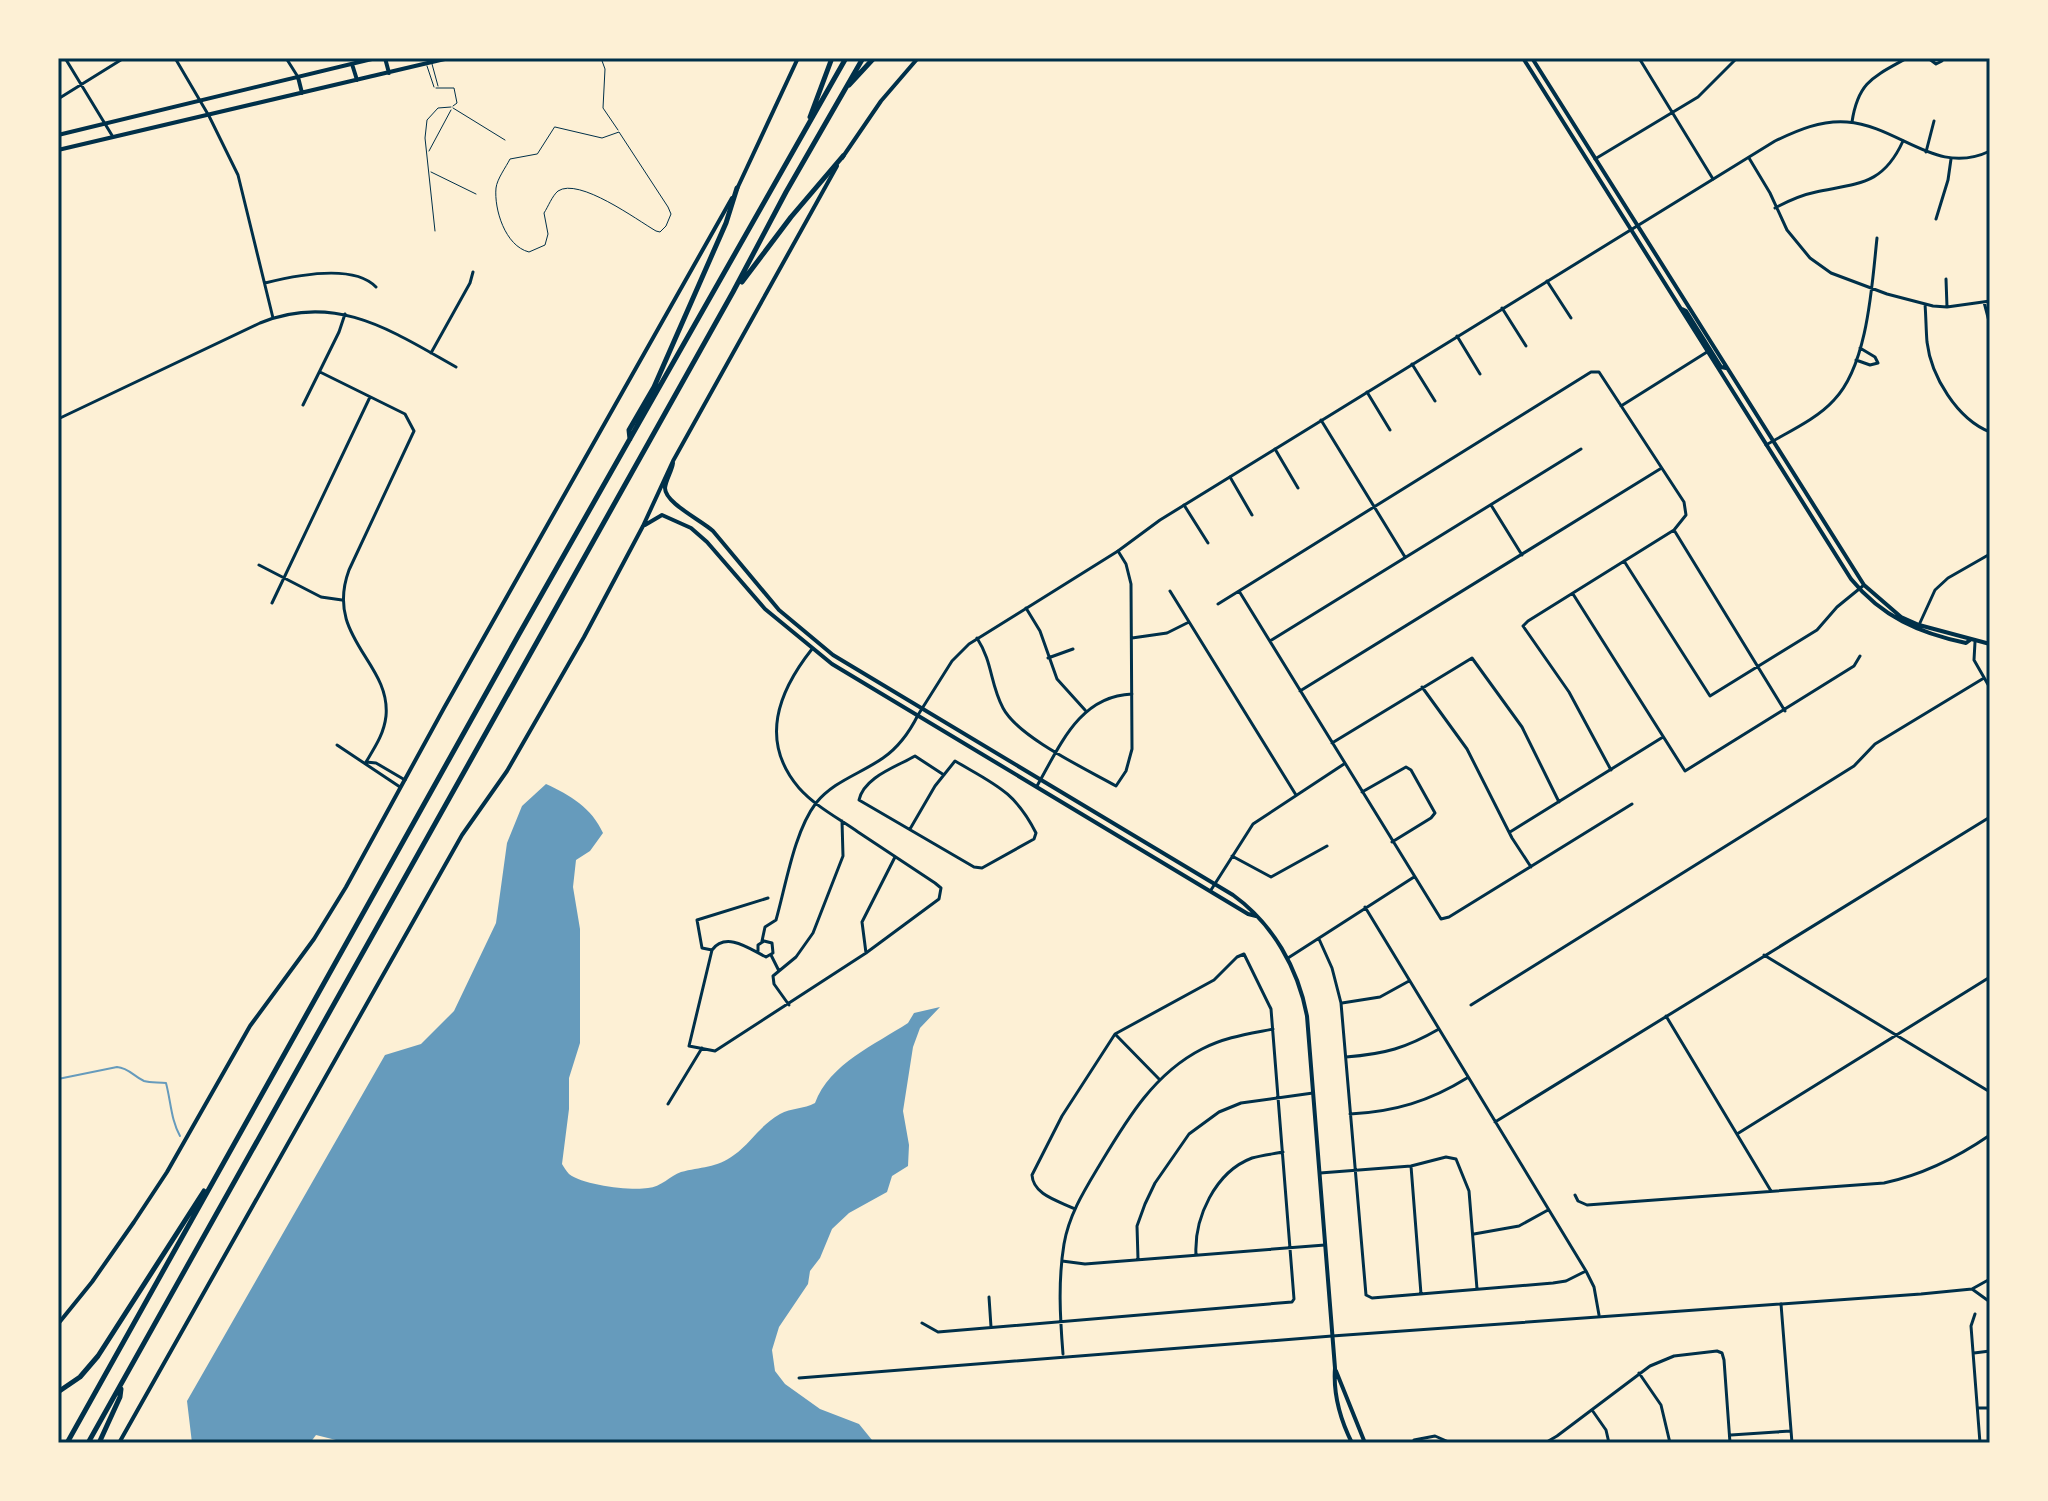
<svg xmlns="http://www.w3.org/2000/svg" width="2048" height="1501" font-family="'IBM Plex Sans',sans-serif">
  <style>
    .water { fill: #669bbc }
    .lines { fill: none; stroke-linecap: round; stroke-linejoin: round }
    .stream { stroke: #669bbc; stroke-width: 2 }
    .service { stroke: #003049; stroke-width: 1 }
    .minor { stroke: #003049; stroke-width: 3 }
    .tertiary { stroke: #003049; stroke-width: 3 }
    .secondary { stroke: #003049; stroke-width: 4 }
    .motorway { stroke: #003049; stroke-width: 5 }
    .neatline { fill: none; stroke: #003049; stroke-width: 3 }
  </style>
  <rect width="100%" height="100%" fill="#fdf0d5"/>
  <path class="water" d="M546,784C570,795 592,808 603,833L590,851L576,860L573,887L580,929V1043L569,1078V1109L562,1164C564,1167 566,1171 569,1174C583,1185 630,1191 648,1188C661,1187 670,1176 681,1172C700,1167 717,1168 734,1155C752,1142 759,1126 780,1114C791,1108 804,1109 815,1103C829,1064 876,1044 908,1023L914,1013L940,1007L920,1028L913,1047L903,1111L909,1145L908,1166L892,1176L887,1192L849,1213L832,1229L820,1258L810,1271L808,1284L779,1327L772,1350L775,1371L785,1384L820,1409L859,1424L872,1440L878,1443H348L316,1435L310,1443H192L187,1401L385,1055L421,1044L454,1011L496,923L507,843L522,806Z"/>
  <g class="lines">
    <path class="stream" d="M58,1079L117,1067C129,1068 133,1076 144,1081C151,1083 158,1082 166,1083C171,1102 171,1120 180,1136"/>
    <path class="service" d="M601,58L605,69L603,108L618,130
      M432,64L438,86
      M427,66L434,87
      M436,88H454L457,103L453,106
      M453,108L505,140
      M555,127L602,138L619,132L668,207L671,214L666,226L660,232L656,231C637,220 579,177 558,191C552,196 548,207 544,213L548,234L545,245L529,252C505,246 494,209 496,188C497,179 506,167 510,159L537,154Z
      M429,151L451,110
      M431,172L476,194
      M435,231L425,138L427,120L438,108L451,107"/>
    <path class="minor" d="M65,58L113,137
      M175,58L209,116L238,175L273,318
      M1639,58L1713,179
      M1928,58L1936,64L1942,61V58
      M58,99L124,58
      M1852,122C1858,82 1873,77 1907,58
      M1926,152L1934,121
      M1749,158L1770,193L1787,230L1810,258L1831,273L1887,294L1933,306L1947,307L1990,301
      M1595,159L1698,97L1737,58
      M1775,208C1788,201 1801,195 1816,192C1859,183 1883,185 1903,141
      M1936,219L1948,180L1951,159
      M1946,279L1947,307
      M1547,281L1571,318
      M265,283C293,276 353,263 376,287
      M1984,302L1990,325
      M1925,304C1926,317 1926,330 1927,342C1931,376 1957,419 1990,432
      M1502,308L1526,346
      M1457,336L1480,374
      M431,353L470,283L473,272
      M1856,360L1870,365L1878,363L1875,357L1860,348
      M1412,364L1435,401
      M320,372L405,414L414,431L349,570C324,638 391,662 386,716C384,734 375,747 366,762
      M1367,392L1390,430
      M303,405L339,332L345,314
      M1621,406L1707,352
      M58,419L260,323C336,292 392,331 456,367
      M1321,420L1405,557
      M1766,445C1788,432 1817,419 1834,400C1868,365 1872,284 1877,238
      M1275,449L1298,488
      M1230,477L1252,515
      M1184,505L1208,543
      M1491,505L1522,555
      M1674,530L1785,711
      M1624,561L1710,696L1817,630L1837,607L1864,585
      M259,565L321,597L342,600
      M1170,591L1296,795
      M1239,591L1441,919L1449,917L1632,804
      M1573,594L1685,771L1854,666L1860,656
      M272,603L370,397
      M1218,604L1591,372H1599L1684,502L1686,515L1674,530L1528,621L1523,626L1569,692L1611,770
      M1026,608L1040,631L1057,679L1085,710
      M1919,625L1935,590L1948,578L1990,554
      M977,638C993,663 990,684 1003,708C1018,737 1086,769 1116,786L1126,771L1132,749L1131,584L1126,564L1118,551
      M1132,638L1167,633L1189,622
      M1270,641L1581,449
      M1975,642L1974,660L1990,688
      M1048,658L1073,649
      M1422,687L1467,749L1512,838L1531,867
      M1300,691L1660,469
      M1332,743L1472,658L1522,727L1559,802
      M337,745L400,787
      M366,762L376,763L405,780
      M1037,786C1060,746 1079,696 1132,694
      M1362,792L1406,767L1411,770L1435,813L1431,818L1392,842
      M910,829L935,786L955,761C994,784 1015,791 1036,833L1034,839L982,868L974,867L859,800C864,777 896,767 915,756L944,775
      M1510,832L1663,737
      M1232,856L1271,877L1327,846
      M1211,890L1253,824L1344,764
      M1365,907L1586,1271L1594,1287L1599,1315
      M1319,939L1332,968L1341,1003L1366,1295L1372,1298L1553,1283L1566,1281L1586,1271
      M762,941L765,927L776,920C786,885 794,832 816,803C834,781 860,774 883,758C899,747 909,733 918,715
      M712,950L689,1046L715,1051L866,953L939,899L941,888L935,883C909,866 884,849 858,832C838,818 815,806 799,788C759,741 778,692 812,649
      M712,950L702,948L697,920L768,898
      M712,950C726,931 750,949 766,957L773,953L772,943L764,941L758,945V951
      M866,953L862,922L895,857
      M771,955L779,971L773,976L774,984L789,1005
      M1764,955L1990,1092
      M1288,958L1414,877
      M779,971L796,957L813,933L843,856L842,821
      M1342,1003L1380,997L1409,981
      M1471,1005L1854,766L1875,744L1984,678
      M1666,1016L1771,1191
      M1115,1034L1160,1080
      M1346,1057C1385,1054 1406,1048 1439,1029
      M668,1104L702,1048
      M1350,1114C1394,1112 1430,1101 1467,1078
      M1495,1122L1990,817
      M1737,1134L1990,977
      M1411,1166L1421,1294
      M1320,1173L1411,1166L1446,1157L1456,1159L1469,1191L1477,1289
      M1575,1195L1578,1201L1587,1205L1884,1183C1922,1175 1958,1157 1990,1135
      M1474,1234L1519,1226L1548,1210
      M1196,1255C1194,1218 1215,1172 1252,1158C1262,1155 1273,1154 1283,1152
      M1138,1259L1137,1226L1145,1204L1155,1183L1189,1134L1219,1112L1241,1103L1313,1093
      M1062,1261L1085,1264L1325,1245
      M989,1297L991,1327
      M1781,1304L1792,1443
      M1975,1314L1971,1326L1980,1443
      M922,1323L938,1332L1292,1302L1294,1299L1271,1009L1244,954L1237,957L1214,980L1115,1034L1062,1116L1032,1175C1033,1195 1059,1201 1075,1209
      M1974,1353L1990,1351
      M1063,1354C1060,1317 1058,1281 1064,1244C1069,1215 1084,1191 1099,1166C1126,1121 1153,1074 1202,1049C1225,1037 1248,1034 1273,1029
      M1639,1373L1661,1405L1670,1443
      M799,1378L1332,1336
      M1978,1408H1990
      M1592,1410L1606,1430L1609,1443
      M1731,1435L1791,1431
      M1414,1440L1435,1436L1451,1443
      M1545,1443L1557,1436L1650,1366L1674,1356L1717,1351L1722,1353L1724,1360L1730,1443"/>
    <path class="tertiary" d="M286,58L298,77
      M918,715L952,661L969,644L1118,551L1160,520L1775,141C1798,130 1821,120 1847,122C1900,126 1936,177 1990,151
      M1972,1289L1990,1302
      M1332,1336L1921,1294L1972,1289L1990,1279"/>
    <path class="secondary" d="M385,58L389,73
      M1523,58L1851,579C1882,617 1919,633 1966,643L1970,640
      M1532,58L1864,585L1901,617L1919,625L1990,644
      M352,64L357,80
      M298,77L302,93
      M58,135L376,58
      M58,150L449,58
      M842,158L881,101L918,58
      M736,191L798,58
      M1682,309L1686,311L1721,367L1726,368
      M673,463C672,471 666,479 665,488C665,503 701,520 713,531L779,610L833,655L1233,895C1273,924 1298,968 1307,1016L1335,1368C1333,1395 1340,1419 1352,1443
      M645,525L662,515L691,528L707,542L765,609L832,664L1248,914L1256,916
      M58,1324L92,1282L134,1222L167,1172L250,1026L314,939L346,887L444,708L732,198
      M1336,1371L1365,1443
      M119,1443L462,835L507,771L584,637L643,526L673,461L837,166"/>
    <path class="motorway" d="M849,85L874,58
      M810,117L832,58
      M742,282L791,217L843,156
      M630,439L629,430L654,387L726,223L737,188
      M58,1392L80,1377L98,1356L204,1191
      M67,1443L518,636L846,58
      M88,1443L733,292L786,192L863,58
      M99,1443L120,1397L121,1389"/>
  </g>
  <rect width="2048" height="1501" fill="none" stroke="#fdf0d5" stroke-width="120"/>
  <rect x="60" y="60" width="1928" height="1381" class="neatline"/>
</svg>
